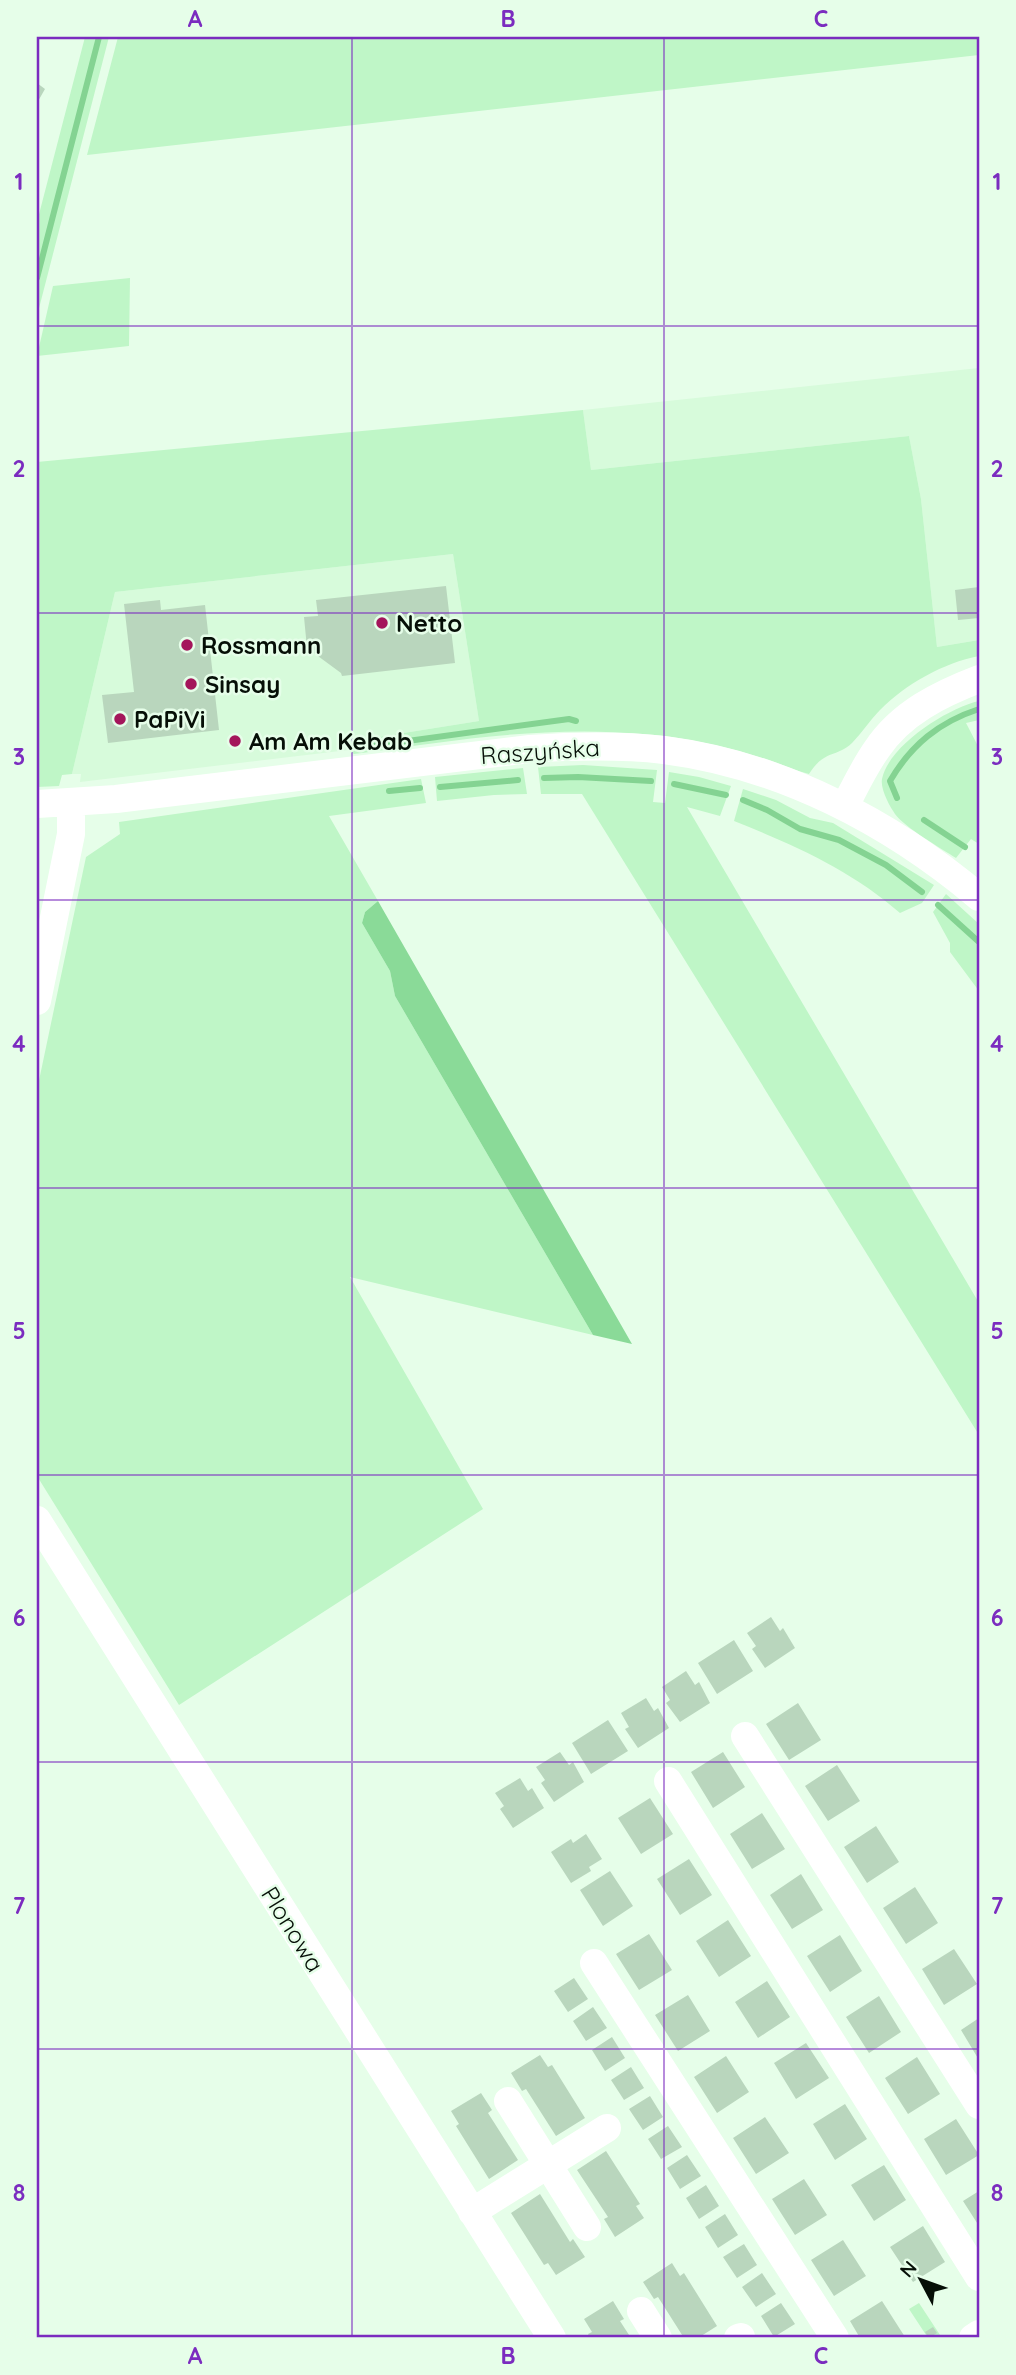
<svg xmlns="http://www.w3.org/2000/svg" width="1016" height="2375" font-family="Quicksand,sans-serif">
  <style>
    .built { fill: #d7fbdb }
    .green { fill: #bff6c7 }
    .forest { fill: #8ada98 }
    .lines { fill: none; stroke-linecap: round; stroke-linejoin: round }
    .stream { stroke: #84d392; stroke-width: 6 }
    .building { fill: #b9d6bd }
    .minor { stroke: #fff; stroke-width: 28 }
    .grid { fill: none; stroke: #7b2cbf; stroke-width: 2; stroke-opacity: 0.55 }
    .poi-dot { fill: #a4165b; stroke: #e6fee9; stroke-width: 2.5 }
    .labels { text-anchor: middle; dominant-baseline: central; stroke-width: 5; stroke-linejoin: round; paint-order: stroke }
    .poi-label { font-size: 24px; font-weight: bold; fill: #060f07; stroke: #e6fee9; text-anchor: start }
    .street-label { font-size: 24px; fill: #060f07; stroke: #e6fee9 }
    .neatline { fill: none; stroke: #7b2cbf; stroke-width: 2.5 }
    .grid-label { font-size: 23px; text-anchor: middle; font-weight: bold; fill: #7b2cbf }
  </style>
  <rect width="100%" height="100%" fill="#e6fee9"/>
  <path class="built" d="M979,368V640L937,647L921,499L909,436L591,470L583,410Z
    M453,554L479,721L366,739L365,748L80,782L81,774H72L115,592Z"/>
  <path class="green" d="M85,37H109L37,316V222Z
    M118,37H979V55L87,155Z
    M130,278L129,346L37,356L53,286Z
    M583,410L591,470L909,436L921,499L937,647L979,640V656C943,663 906,684 880,710C870,720 862,733 852,743C836,758 825,749 809,774C795,771 782,764 769,760C728,747 685,737 643,734C546,725 450,741 354,754L347,750L365,748L366,739L479,721L453,554L115,592L72,774L62,775L59,786L37,787V462Z
    M979,701V720L966,723L979,748V844L971,839L956,858C942,849 904,827 895,814C890,807 880,789 882,779C889,745 948,708 979,701Z
    M583,765L657,770L653,802L665,803L669,772L699,777L731,786L720,816L687,807L979,1303V1435L582,794H541L538,767Z
    M523,768L527,794L494,795L437,801L435,777Z
    M421,779L426,803L329,816L378,901L365,912L362,923L390,971L395,996L593,1335L350,1277L483,1509L179,1705L37,1476V1090L86,857L120,834L119,822Z
    M743,789L776,800L810,818L833,823L934,885L922,903L900,913C851,870 794,845 734,821Z
    M946,894L979,924V991L950,952V943L933,912Z
    M919,2303L942,2338H928L909,2309Z"/>
  <path class="forest" d="M378,901L632,1344L593,1335L395,996L390,971L362,923L365,912Z"/>
  <g class="lines">
    <path class="stream" d="M37,278L99,37
      M371,746L569,719L576,721
      M544,778L578,777L651,781
      M674,784L726,795
      M440,787L518,780
      M389,791L420,788
      M897,798L890,781C911,745 939,722 979,709
      M743,800L767,810L800,829L839,840L886,865L922,892
      M924,820L965,847
      M938,905L979,942"/>
  </g>
  <path class="building" d="M37,83L45,89L37,103Z
    M446,586L455,663L342,676L341,673L307,648L304,617L318,616L316,600Z
    M979,587V618L958,620L955,590Z
    M160,600L161,610L205,605L219,730L108,743L102,695L134,692L124,604Z
    M771,1617L780,1631L783,1628L795,1648L765,1668L752,1649L756,1646L747,1633Z
    M734,1640L753,1671L717,1694L698,1663Z
    M686,1671L695,1685L699,1682L710,1703L680,1722L666,1703L670,1700L662,1687Z
    M646,1698L654,1711L658,1708L669,1728L638,1748L625,1729L629,1727L621,1713Z
    M798,1703L821,1740L789,1760L766,1724Z
    M608,1720L628,1751L591,1774L572,1743Z
    M560,1752L569,1765L573,1762L584,1782L554,1802L541,1783L545,1780L536,1767Z
    M723,1752L745,1787L713,1808L691,1772Z
    M837,1765L860,1801L828,1821L805,1786Z
    M520,1778L528,1791L532,1788L544,1808L513,1828L500,1809L504,1806L495,1793Z
    M650,1798L673,1834L641,1854L618,1818Z
    M762,1813L785,1849L752,1869L730,1834Z
    M876,1826L899,1862L867,1883L844,1847Z
    M586,1834L602,1859L589,1867L591,1871L571,1883L551,1852L571,1839L573,1843Z
    M689,1859L712,1895L680,1915L657,1879Z
    M610,1871L633,1906L603,1926L580,1890Z
    M801,1874L823,1910L792,1929L770,1895Z
    M915,1887L938,1923L906,1944L883,1908Z
    M728,1920L751,1956L719,1977L696,1941Z
    M649,1934L672,1970L639,1990L616,1954Z
    M840,1935L862,1971L830,1992L807,1956Z
    M954,1949L977,1984L944,2005L922,1969Z
    M574,1978L588,1999L568,2012L554,1991Z
    M767,1981L790,2017L758,2038L735,2002Z
    M688,1995L710,2031L678,2051L655,2015Z
    M879,1996L901,2032L869,2053L846,2017Z
    M593,2007L607,2028L586,2041L573,2021Z
    M979,2018V2060L961,2030Z
    M612,2037L625,2058L605,2071L592,2050Z
    M806,2043L829,2078L796,2099L774,2063Z
    M540,2055L548,2067L552,2065L585,2118L556,2136L526,2089L522,2091L511,2073Z
    M726,2056L749,2092L717,2113L694,2077Z
    M917,2057L940,2094L908,2114L885,2078Z
    M631,2067L644,2088L624,2100L611,2080Z
    M481,2093L492,2110L488,2113L518,2160L489,2179L456,2126L459,2124L451,2111Z
    M650,2096L663,2117L643,2130L629,2109Z
    M845,2104L867,2139L835,2160L813,2124Z
    M765,2117L789,2153L756,2174L733,2138Z
    M956,2119L979,2155L946,2175L924,2139Z
    M668,2126L682,2147L661,2159L648,2139Z
    M606,2151L640,2204L636,2206L644,2218L615,2237L604,2219L608,2217L577,2170Z
    M687,2155L701,2176L680,2189L667,2168Z
    M884,2165L906,2200L874,2221L851,2185Z
    M804,2179L827,2215L795,2235L772,2199Z
    M706,2185L719,2206L699,2219L686,2198Z
    M979,2191V2226L963,2201Z
    M540,2194L570,2242L573,2239L585,2257L556,2275L548,2263L544,2265L511,2213Z
    M725,2214L738,2235L718,2248L705,2227Z
    M923,2226L945,2262L913,2282L890,2247Z
    M843,2240L866,2276L834,2296L811,2260Z
    M744,2244L757,2265L737,2278L723,2257Z
    M672,2263L680,2276L684,2273L717,2326L698,2338H684L658,2297L654,2299L643,2282Z
    M762,2273L776,2294L756,2307L742,2287Z
    M613,2301L624,2319L620,2321L631,2338H590L588,2334L592,2332L584,2319Z
    M882,2301L905,2337L860,2338L850,2321Z
    M781,2303L795,2324L774,2337L761,2316Z
    M933,2327L937,2333L929,2338L925,2332Z"/>
  <g class="lines">
    <path class="minor" d="M37,804L116,799L530,749C574,746 619,745 664,750C781,765 890,822 979,897
      M845,806C855,787 864,767 877,749C901,713 940,694 979,679
      M37,1001L71,834V803
      M37,1520L552,2338
      M745,1736L979,2105
      M668,1781L979,2277
      M594,1963L835,2338
      M508,2101L587,2227
      M472,2212L607,2128
      M641,2311L658,2338
      M738,2338L741,2337
      M973,2338L979,2334"/>
  </g>
  <path class="grid" d="M352,37V2338M664,37V2338M37,326H979M37,613H979M37,900H979M37,1188H979M37,1475H979M37,1762H979M37,2049H979"/>
  <g class="poi-dot">
    <circle cx="382" cy="623" r="7"/>
    <circle cx="187" cy="645" r="7"/>
    <circle cx="191" cy="684" r="7"/>
    <circle cx="120" cy="719" r="7"/>
    <circle cx="235" cy="741" r="7"/>
  </g>
  <g class="labels">
    <g class="poi-label">
      <text x="396" y="623">Netto</text>
      <text x="201" y="645">Rossmann</text>
      <text x="205" y="684">Sinsay</text>
      <text x="134" y="719">PaPiVi</text>
      <text x="249" y="741">Am Am Kebab</text>
    </g>
    <g class="street-label">
      <text transform="translate(540 751) rotate(-4)">Raszyńska</text>
      <text transform="translate(293 1929) rotate(58)">Plonowa</text>
    </g>
  </g>
  <rect width="1016" height="2375" fill="none" stroke="#e6fee9" stroke-width="77"/>
  <g transform="translate(921 2280) rotate(311)" stroke="#e6fee9" stroke-width="5" paint-order="stroke">
  <path d="M0-5L12 26L0 18L-12 26Z" fill="#060f07"/>
  <text y="-10" font-size="19" font-weight="bold" text-anchor="middle" fill="#060f07">N</text>
  </g>
  <rect x="38" y="38" width="940" height="2298" class="neatline"/>
  <g class="grid-label">
    <text x="195" y="27">A</text>
    <text x="508" y="27">B</text>
    <text x="821" y="27">C</text>
    <text x="19" y="190">1</text>
    <text x="997" y="190">1</text>
    <text x="19" y="477">2</text>
    <text x="997" y="477">2</text>
    <text x="19" y="765">3</text>
    <text x="997" y="765">3</text>
    <text x="19" y="1052">4</text>
    <text x="997" y="1052">4</text>
    <text x="19" y="1339">5</text>
    <text x="997" y="1339">5</text>
    <text x="19" y="1626">6</text>
    <text x="997" y="1626">6</text>
    <text x="19" y="1914">7</text>
    <text x="997" y="1914">7</text>
    <text x="19" y="2201">8</text>
    <text x="997" y="2201">8</text>
    <text x="195" y="2364">A</text>
    <text x="508" y="2364">B</text>
    <text x="821" y="2364">C</text>
  </g>
</svg>
